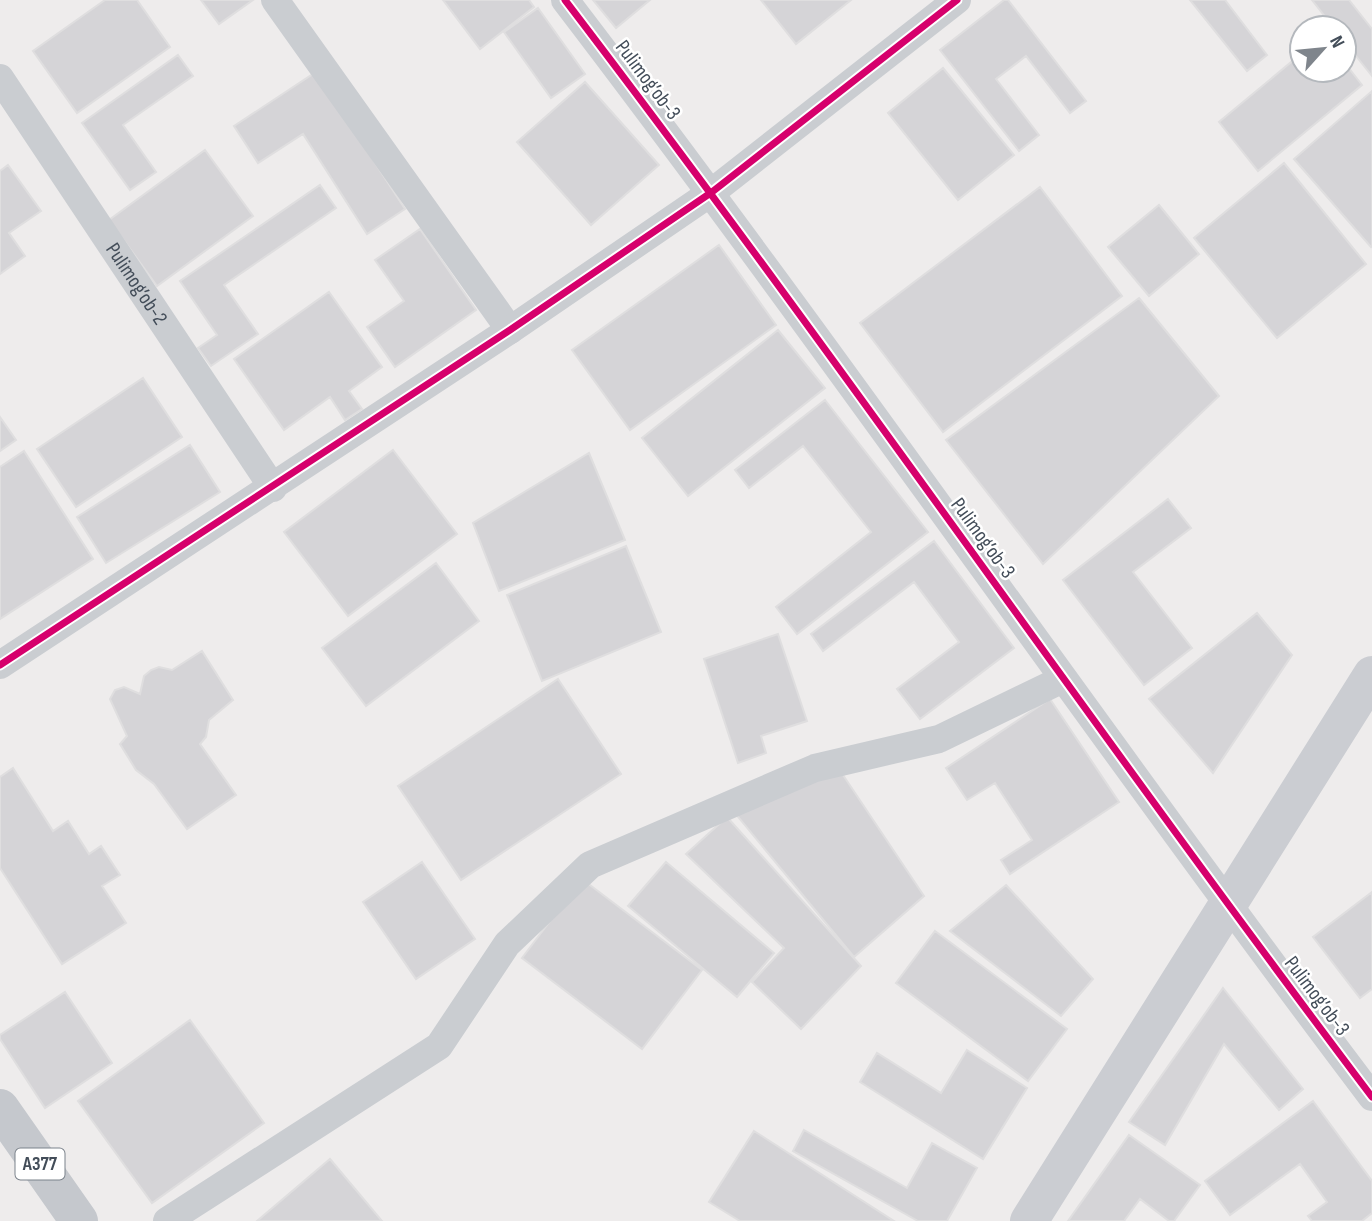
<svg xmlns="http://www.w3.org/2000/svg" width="1372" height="1221" font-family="'Sofia Sans Condensed',sans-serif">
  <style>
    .building { fill: #d5d4d7; stroke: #dfdedf; stroke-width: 2 }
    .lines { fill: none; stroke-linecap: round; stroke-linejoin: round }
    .minor { stroke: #cacdd1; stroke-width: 28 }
    .secondary { stroke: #cbcdd2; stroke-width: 38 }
    .primary { stroke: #c5c8cd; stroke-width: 38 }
    .cycleway-casing { stroke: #fff; stroke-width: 11 }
    .cycleway { stroke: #d6006c; stroke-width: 7 }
    .labels { text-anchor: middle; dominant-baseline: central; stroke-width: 5; stroke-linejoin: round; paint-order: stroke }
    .shield { fill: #fff; stroke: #7b828b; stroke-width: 2 }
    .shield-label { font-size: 19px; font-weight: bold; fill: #434d59 }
    .street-label { font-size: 21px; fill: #434d59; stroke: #fff }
  </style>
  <rect width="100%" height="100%" fill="#eeecec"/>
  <path class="building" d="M105,0H137L170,47L77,113L33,51Z
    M201,0H253L219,24Z
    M443,0H529L534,7L480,49Z
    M593,0H650L616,28Z
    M761,0H851L796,44Z
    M1004,0H1008L1086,101L1070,113L1026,56L996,79L1039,135L1019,151L940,50Z
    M1190,0H1225L1267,55L1247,71Z
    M1312,0H1349L1372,29V76L1344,41V28H1334Z
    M538,8L585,74L551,98L504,32Z
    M1302,53V70H1344V62L1362,85L1258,171L1219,122Z
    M178,55L193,76L123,125L156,172L130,190L82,123Z
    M943,68L1014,155L958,200L888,113Z
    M316,72L405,209L367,234L303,134L258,163L234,126Z
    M585,82L659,165L591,225L517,142Z
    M1372,91V246L1371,247L1294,159Z
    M205,150L253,216L157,286L109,220Z
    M1284,163L1366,264L1277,338L1194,238Z
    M8,165L41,211L9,233L25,256L0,274V171Z
    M320,185L336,208L224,285L258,334L211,366L198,348L217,335L180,281Z
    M1040,187L1122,296L943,432L860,323Z
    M1159,205L1199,254L1149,296L1108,247Z
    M420,229L476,310L395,367L367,327L404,301L375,260Z
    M719,245L776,325L630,430L572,350Z
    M329,292L382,367L349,391L362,409L345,420L330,397L284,430L234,359Z
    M1139,298L1219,396L1043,564L946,440Z
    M778,330L825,388L688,496L642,438Z
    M143,378L182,437L76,507L37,449Z
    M825,400L928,532L797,634L776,607L871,532L803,446L749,488L735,470Z
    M0,417L16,440L0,451Z
    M190,445L220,492L106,563L77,517Z
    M393,450L457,534L348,616L284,532Z
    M24,451L93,559L0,619V467Z
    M589,453L625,540L499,591L473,523Z
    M1168,499L1191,528L1133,572L1192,648L1144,685L1063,580Z
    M934,541L1014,648L920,719L897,689L959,642L914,582L823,651L811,634Z
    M626,546L661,632L542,681L507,595Z
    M436,563L479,621L366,706L322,648Z
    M1257,613L1292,655L1213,773L1149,699Z
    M778,634L807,721L761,736L766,753L738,763L704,659Z
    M202,651L233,700L209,720L206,737L200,744L236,795L187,829L154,784L136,770L120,744L127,736L110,699L115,690L124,687L140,694L144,676L151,670L159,667L172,670Z
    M558,679L621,774L461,880L398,786Z
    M1050,699L1119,802L1010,874L1001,860L1032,840L995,783L967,800L946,768Z
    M837,766L924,896L854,957L734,812Z
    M13,768L53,831L68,821L89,854L101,846L120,875L102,886L126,923L62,964L0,868V777Z
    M727,817L861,966L801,1029L752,982L784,948L686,854Z
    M422,862L475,939L416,979L363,902Z
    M666,862L774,953L737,997L628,906Z
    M582,879L702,970L642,1049L522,958Z
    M1006,885L1093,979L1061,1016L950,931Z
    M1372,892V989L1360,998L1313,937Z
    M935,931L1067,1029L1028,1081L896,983Z
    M1223,988L1303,1089L1279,1110L1224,1044L1165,1145L1129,1122Z
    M65,992L112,1063L45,1108L0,1039V1035Z
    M190,1020L264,1123L152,1203L78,1101Z
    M967,1050L1027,1088L983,1159L860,1082L877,1053L941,1093Z
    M1313,1101L1372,1181V1213L1362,1221H1312L1308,1216L1327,1202L1300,1164L1230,1215L1205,1181Z
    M804,1130L907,1188L932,1143L977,1168L947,1221H918L793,1151Z
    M754,1131L894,1221H740L709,1202Z
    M1129,1135L1200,1185L1174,1221H1169L1140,1199L1124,1221H1068Z
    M330,1159L382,1221H257Z"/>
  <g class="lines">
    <g class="minor">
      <path d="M275,0L510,330"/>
      <path d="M565,0C841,361 1098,735 1372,1097"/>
      <path id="s1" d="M0,78L273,488"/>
      <path d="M0,665L510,330L712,192L957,0"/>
      <path d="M167,1221L439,1046L507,944L590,865L815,768L939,739L1063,679"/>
    </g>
    <path class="secondary" d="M1029,1221L1372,675"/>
    <path class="primary" d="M0,1108L79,1221"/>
    <g class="cycleway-casing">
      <path id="cycleway" d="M565,0C841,361 1098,735 1372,1097
        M0,665L510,330L712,192L957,0"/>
    </g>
    <use href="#cycleway" class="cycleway"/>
  </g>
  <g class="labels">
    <rect class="shield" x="15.5" y="1148.5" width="49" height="31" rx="5"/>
    <g class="shield-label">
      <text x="40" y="1164">A377</text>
    </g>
    <g class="street-label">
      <text transform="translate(648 80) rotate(53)">Pulimog’ob-3</text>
      <text stroke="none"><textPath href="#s1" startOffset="247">Pulimog’ob-2</textPath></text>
      <text transform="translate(983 538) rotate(54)">Pulimog’ob-3</text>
      <text transform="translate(1317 996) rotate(53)">Pulimog’ob-3</text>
    </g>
  </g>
  <g transform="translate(1323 49) rotate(63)"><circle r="33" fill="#ffffff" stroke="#b4b8bd" stroke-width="2"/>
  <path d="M0-5L12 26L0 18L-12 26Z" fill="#7f858c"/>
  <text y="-10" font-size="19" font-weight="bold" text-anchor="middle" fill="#434d59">N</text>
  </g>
</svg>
